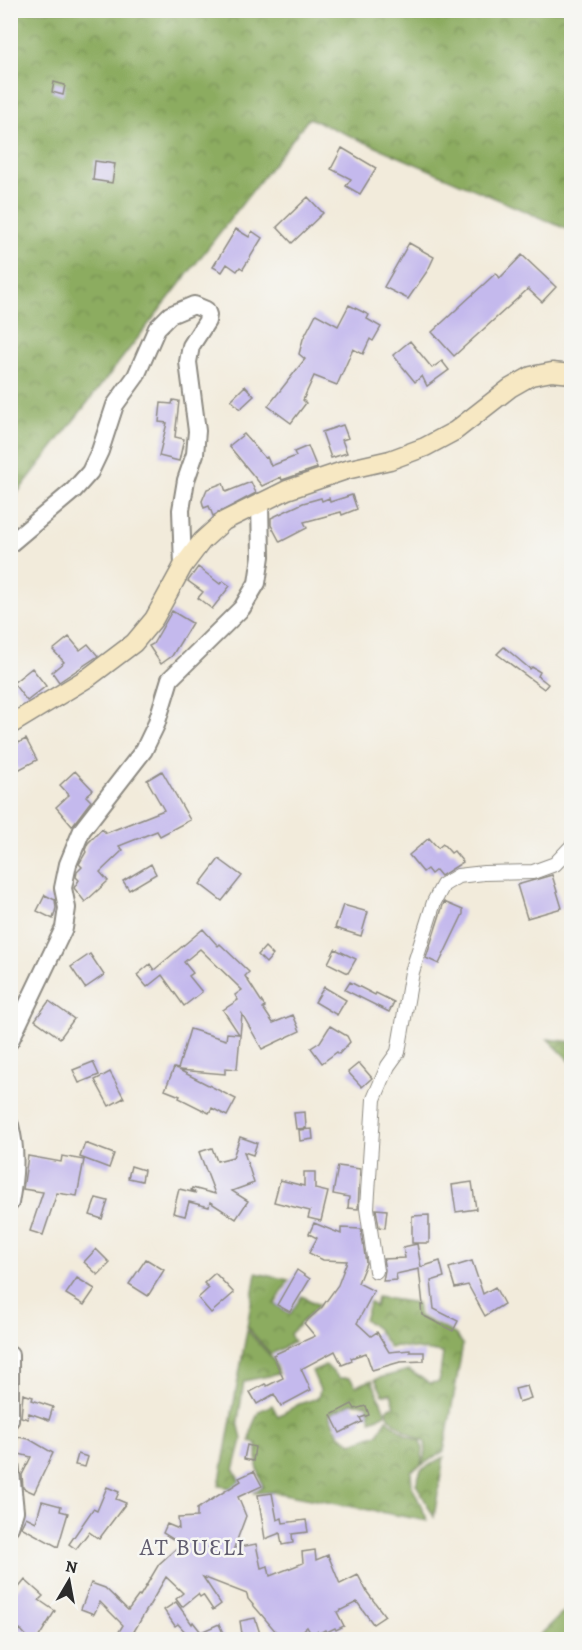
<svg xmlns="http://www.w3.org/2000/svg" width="582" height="1650" font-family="Alegreya,serif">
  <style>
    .forest { fill: url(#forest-crowns); stroke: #5c6c46; stroke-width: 1.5 }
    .building { fill: #c4b9ed }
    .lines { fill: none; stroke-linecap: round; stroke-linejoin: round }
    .minor-casing { stroke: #8e8b83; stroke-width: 16 }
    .tertiary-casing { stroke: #8e8b83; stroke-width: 20 }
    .secondary-casing { stroke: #8e8b83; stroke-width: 21 }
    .minor { stroke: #fff; stroke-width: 14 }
    .tertiary { stroke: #fff; stroke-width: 16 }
    .secondary { stroke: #f7e8c3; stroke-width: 18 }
    .labels { text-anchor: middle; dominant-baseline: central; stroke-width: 5; stroke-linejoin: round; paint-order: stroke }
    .quarter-label { font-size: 24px; letter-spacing: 1.5px; fill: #615d6f; stroke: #f6f6f2 }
  </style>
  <defs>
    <pattern id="forest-crowns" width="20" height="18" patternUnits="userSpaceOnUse" patternTransform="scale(1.5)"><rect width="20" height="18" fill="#8cac60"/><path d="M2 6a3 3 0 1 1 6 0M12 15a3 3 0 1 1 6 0" fill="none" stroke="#738c4f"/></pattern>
  </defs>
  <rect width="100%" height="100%" fill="#f6f6f2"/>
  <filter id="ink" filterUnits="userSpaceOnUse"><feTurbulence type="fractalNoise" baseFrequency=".0167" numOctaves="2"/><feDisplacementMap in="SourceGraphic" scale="12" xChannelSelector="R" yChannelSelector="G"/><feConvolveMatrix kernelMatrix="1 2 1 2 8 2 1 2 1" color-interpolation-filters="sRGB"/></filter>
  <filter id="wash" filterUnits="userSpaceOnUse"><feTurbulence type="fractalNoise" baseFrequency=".008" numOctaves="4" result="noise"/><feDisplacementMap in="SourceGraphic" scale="24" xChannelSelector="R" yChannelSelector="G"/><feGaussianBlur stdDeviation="1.35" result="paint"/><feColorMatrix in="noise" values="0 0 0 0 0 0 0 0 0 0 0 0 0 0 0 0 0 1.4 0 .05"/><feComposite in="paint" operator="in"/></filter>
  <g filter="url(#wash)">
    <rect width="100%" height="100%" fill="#f2ebdb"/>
    <path class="forest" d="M11,11H571V231L309,118L11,501Z
      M548,1039L571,1042V1062Z
      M256,1273L289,1280L275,1304L290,1314L302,1296L319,1305L290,1334L294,1342L271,1354L247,1327Z
      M377,1297L417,1303L419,1316L455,1334L463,1344L444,1451L422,1465L426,1451L425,1442L406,1432L389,1417L387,1409L395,1406L391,1393L383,1395L375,1379L409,1370L429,1383L439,1382L443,1353L396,1346L390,1348L377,1329L364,1319L370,1302L375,1307Z
      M247,1330L273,1359L279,1374L244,1381L238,1421L242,1440L234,1470L244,1490L219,1486Z
      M326,1365L339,1378H350L356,1386L372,1380L386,1414L371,1420L367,1404L351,1403L329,1415L339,1435L352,1443L378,1434L387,1419L406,1435L420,1441L423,1449L421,1465L411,1471L412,1486L428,1521L273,1492L253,1493L263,1487L257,1466V1444L250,1441L252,1427L259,1411L272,1405L278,1416L299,1404L318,1398L320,1390L312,1371Z
      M444,1457L434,1517L416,1484L421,1470Z
      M571,1605V1639H536Z"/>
    <g id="blocks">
      <path class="building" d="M54,82L65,85L63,95L52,92Z
        M342,148L376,168L360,194L346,186L351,179L331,169Z
        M95,161L115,164L112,183L93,180Z
        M308,197L323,213L292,243L277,227Z
        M236,229L249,237L252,231L262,238L243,269L240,267L237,271L227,264L222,272L213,267Z
        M409,243L434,257L428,270L408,299L384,287Z
        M522,255L556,287L542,302L528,289L454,356L432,332L496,273L500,278Z
        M349,305L369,315L367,319L381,327L373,341L370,339L363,354L353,349L337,385L314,376L303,400L306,403L291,423L268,406L305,359L299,354L303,339L316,314L338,326Z
        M410,341L432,368L442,361L449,370L427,386L422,376L415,382L393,355Z
        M245,386L254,396L240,409L231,400Z
        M173,400L179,401L175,437L184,439L179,461L159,456L167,423L159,422L161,403L172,404Z
        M343,425L348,438L342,440L347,453L331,458L322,432Z
        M244,434L265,458L267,457L271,466L296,456L294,452L308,446L317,468L282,480L281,477L262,486L229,446Z
        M251,482L256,493L254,494L213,516L209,506L204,508L202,501L207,489L223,483L226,492Z
        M352,495L357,509L342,515L341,512L304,522L307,528L280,542L271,525V518L303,503L321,498L322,501L329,498L330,502Z
        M198,567L220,584L223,581L230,586L212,609L198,598L203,592L188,581Z
        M172,611L192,623L172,656L161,664L149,646L153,644Z
        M69,637L80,650L88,644L98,656L59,682L52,672L64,662L53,650Z
        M504,647L530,669L532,667L540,672L538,676L548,684L544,689L497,654Z
        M32,668L46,686L27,701L13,683Z
        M26,739L37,760L18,770L10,756V747Z
        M75,771L93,790L86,796L91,801L72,826L56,807L69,795L60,785Z
        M162,771L190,820L160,836L157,831L119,846L123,850L100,872L108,881L85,902L74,888L79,880L76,877L77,872L82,867L79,864L86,852L85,850L88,843L102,829L106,833L164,810L147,780Z
        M429,838L438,848L443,844L451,853L454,851L463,862L441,876L436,870L431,874L427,869L423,872L409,855Z
        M219,859L242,876L222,901L200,884Z
        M151,864L156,874L129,890L123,881Z
        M552,875L562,908L527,918L517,885Z
        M45,895L55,900L56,908L53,919L37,911Z
        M444,902L463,910V914L439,964L426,958Z
        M343,905L368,912L361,936L335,928Z
        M203,929L218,946L220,944L249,972L245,976L265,1007L263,1008L273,1023L293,1015L300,1031L262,1049L242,1014L237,1069L225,1068V1074L179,1070L236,1099L227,1116L212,1108L209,1113L179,1098L180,1096L165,1090L174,1068L178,1069L190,1029L226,1040L227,1033L239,1034L223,1010L238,1000L235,995L242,990L200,949L184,962L193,973L189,976L202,992L184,1006L162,975L147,987L137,975L150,964L154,970Z
        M265,947L273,955L266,963L258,955Z
        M335,949L356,959L348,973L328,963Z
        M90,954L104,975L85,988L71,967Z
        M350,982L375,995L376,993L394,1002L389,1012L345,990Z
        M324,987L346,1000L337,1015L315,1002Z
        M49,1001L74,1019L60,1038L35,1020Z
        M330,1026L347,1036L350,1042L339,1054L337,1052L322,1063L311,1048L320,1042Z
        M93,1062L99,1075L79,1083L73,1070Z
        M359,1063L372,1078L362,1087L348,1072Z
        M110,1072L124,1098L109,1106L95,1080Z
        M305,1112L306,1128L296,1129L294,1113Z
        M312,1129L313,1139L300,1141L299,1130Z
        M240,1137L257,1143L253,1155L244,1152L254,1183L232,1191L248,1201L236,1219L210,1202L209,1207L189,1202L185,1216L173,1213L179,1189L196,1193L191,1190L192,1188L215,1194L199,1152L212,1148L217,1161L233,1157Z
        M85,1143L114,1154L109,1168L80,1157Z
        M28,1156L61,1162L62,1156L84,1160L77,1196L57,1193L43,1235L30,1231L43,1192L23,1189Z
        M131,1166L144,1170L142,1181L128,1178Z
        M338,1166L360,1169L358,1209L348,1208L349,1197L333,1194Z
        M304,1172H315V1189L328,1192L321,1221L308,1218L310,1211L274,1202L280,1180L304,1186Z
        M472,1182L476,1209L456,1212L452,1185Z
        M96,1198L108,1201L102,1219L90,1215Z
        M376,1209L387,1210L385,1228L379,1227Z
        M429,1215V1243H412V1216Z
        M314,1223L341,1234V1228L361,1229L366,1263L358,1283L374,1291L357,1323L371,1336L377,1332L389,1352L410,1350V1352H424V1361L400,1362L372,1370L366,1353L351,1358L352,1361L342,1365L335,1351L301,1369L311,1390L281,1406L274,1394L257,1404L250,1392L265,1384L267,1386L283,1378L273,1355L315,1336L304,1323L322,1307L338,1285L347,1261L323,1260L309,1253L317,1238L309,1234Z
        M417,1244L421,1267L440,1261L444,1277L431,1281L434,1309L458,1321L453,1331L422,1315L421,1305H423L419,1269L396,1274L397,1280L383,1281L385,1270L383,1259L405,1258L403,1247Z
        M96,1249L110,1263L98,1275L84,1262Z
        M146,1259L164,1270L148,1296L129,1284Z
        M472,1261L483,1294L495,1287L504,1304L485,1316L468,1285L455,1288L449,1268Z
        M297,1270L310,1279L290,1312L277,1305Z
        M215,1273L234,1293L211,1313L198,1298L209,1288L204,1283Z
        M77,1278L95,1289L84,1305L66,1294Z
        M527,1386L531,1398L519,1402L515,1389Z
        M23,1394L33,1397L32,1400L53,1407L49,1420L29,1413L28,1419L21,1417Z
        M352,1404L355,1409L366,1406L369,1415L360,1418L362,1422L340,1433L331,1415Z
        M18,1437L29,1439L53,1453L34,1493L23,1488L22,1475L31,1457L15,1453Z
        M247,1445L255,1447L253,1461L244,1459Z
        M78,1454L88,1457L85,1467L75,1465Z
        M254,1471L262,1486L238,1497L246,1516L234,1548L256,1544L261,1568L268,1566L270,1576L303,1563L302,1552L315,1550L316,1560L328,1555L340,1584L358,1575L367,1592L385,1616L373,1624L357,1602L337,1612L344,1626L336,1630L335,1628L327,1632L325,1630L318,1634L317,1631L311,1634L307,1627L292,1640H283L248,1599L247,1594L203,1577L221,1604L213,1610L203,1595L200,1597L198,1594L182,1607L176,1599L183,1593L166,1577L129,1640H114L123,1625L100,1602L94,1614L81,1609L91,1583L105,1588L128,1610L139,1595L140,1596L159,1564L181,1544L163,1533L167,1524L179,1529L178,1518L197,1517V1509L241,1481L239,1478Z
        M107,1487L119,1492L116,1499L126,1503L99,1539L89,1532L76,1549L69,1544L93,1509L97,1511Z
        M272,1493L277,1520L282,1518L283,1523L306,1520L308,1532L292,1534L293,1543L282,1545L280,1533L265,1539L258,1495Z
        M42,1501L61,1506L60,1511L68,1513L58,1547L21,1527L26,1517L36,1522Z
        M25,1580L43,1596L39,1600L55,1611L37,1640H30L20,1629L18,1632L10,1627V1584L16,1591Z
        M176,1602L192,1624L193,1622L201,1632L219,1624L226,1640H185L190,1637L178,1624L175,1626L164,1610Z
        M255,1618L262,1640H243L240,1621Z"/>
    </g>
  </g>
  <g filter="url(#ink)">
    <use href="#blocks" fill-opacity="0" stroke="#8e8b83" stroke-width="1.5"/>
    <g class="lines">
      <g class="minor-casing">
        <path id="minor" d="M376,1271L367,1208L374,1099L388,1066L398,1052L412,972L434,902L443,885L458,876L484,873L533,872L555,864L572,846"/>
      </g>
      <g class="tertiary-casing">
        <path id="tertiary" d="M10,544L74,490L90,472L100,451L115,405L136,376L157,328L170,315L194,305L206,310L208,315L207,321L191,346L188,362L197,431L195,454L186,480L181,510L183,566
          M10,1041L64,928L67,908L63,888L68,864L82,830L144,750L156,725L170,679L242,608L257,583L261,556L260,502
          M10,1125C17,1152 15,1175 10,1203
          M10,1355V1420
          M10,1462L15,1511L10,1527"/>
      </g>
      <g class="secondary-casing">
        <path id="secondary" d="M10,725L89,677L134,643L154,619L183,566L202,541L224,521L287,490L346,470L390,460L425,447L455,431L510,388L531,376L552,372L572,374"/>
      </g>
      <use href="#minor" class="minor"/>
      <use href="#tertiary" class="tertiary"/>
      <use href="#secondary" class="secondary"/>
    </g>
  </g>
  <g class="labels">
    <g class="quarter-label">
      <text x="193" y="1547">AT BUƐLI</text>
    </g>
  </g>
  <rect width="582" height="1650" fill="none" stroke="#f6f6f2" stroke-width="36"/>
  <g transform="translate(69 1581) rotate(10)" stroke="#f6f6f2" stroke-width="4.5" paint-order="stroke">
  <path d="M0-4.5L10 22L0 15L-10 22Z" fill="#2b2b2b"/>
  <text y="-9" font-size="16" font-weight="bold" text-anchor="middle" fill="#2b2b2b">N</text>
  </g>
</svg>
